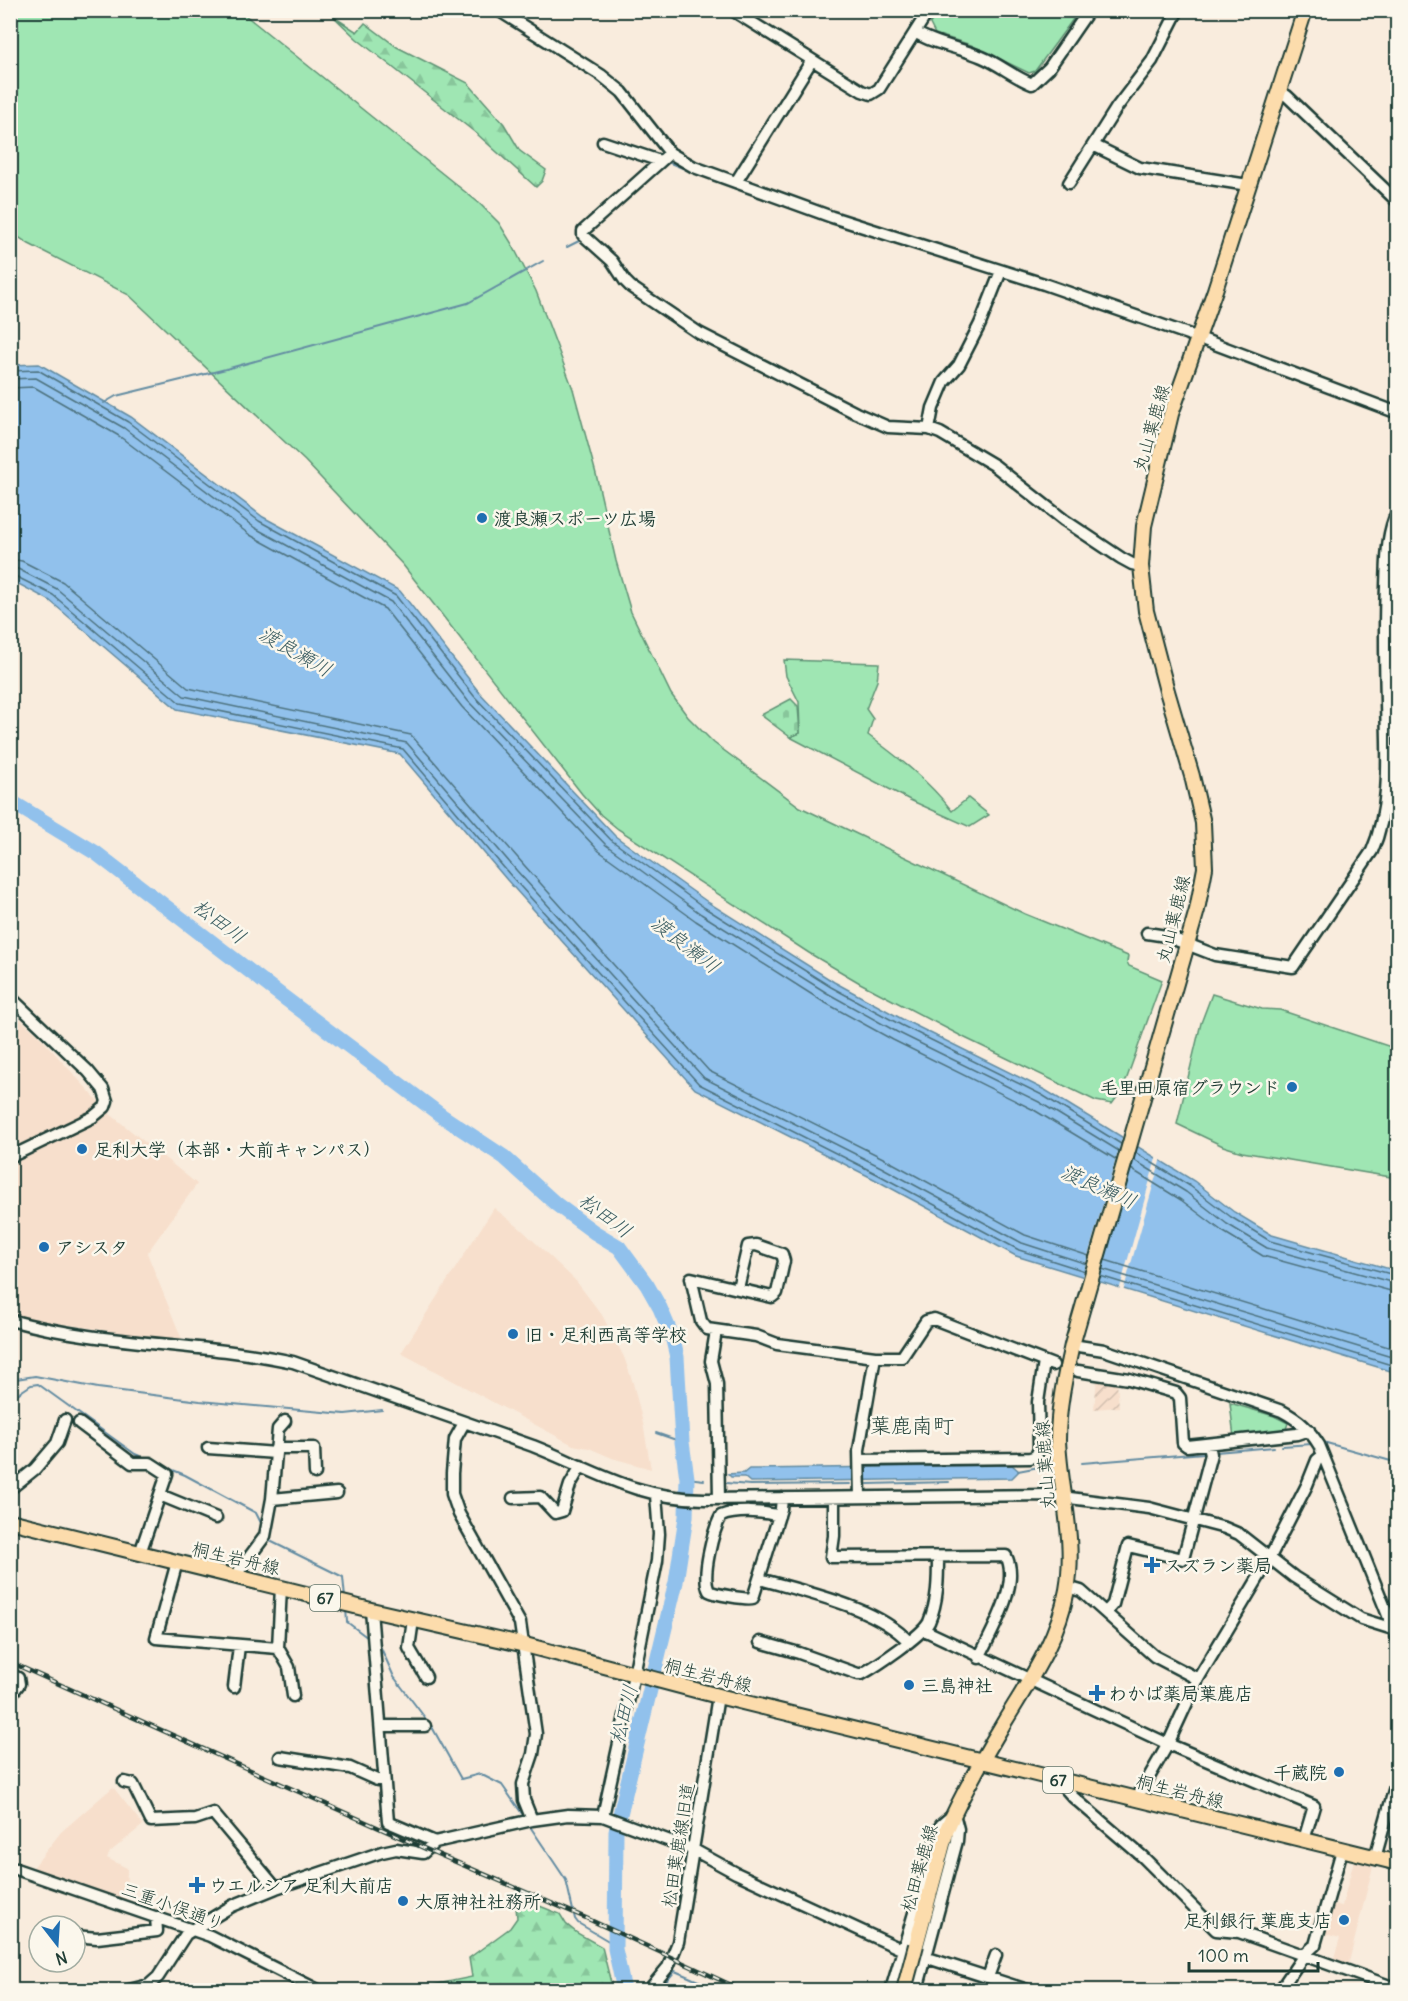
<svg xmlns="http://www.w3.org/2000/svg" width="1408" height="2001" font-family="Delius,'Klee One',sans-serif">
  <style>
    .built { fill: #f7dfcc }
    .industrial { fill: url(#industrial-furrows) }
    .green { fill: #9fe6b3; stroke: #5f9274; stroke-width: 1.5 }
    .forest { fill: url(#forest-firs); stroke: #5f9274; stroke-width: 1.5 }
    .cemetery { fill: url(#cemetery-stones); stroke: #5f9274; stroke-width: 1.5 }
    .water { fill: #91c1ec; stroke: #638ca2; stroke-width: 1.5 }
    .pier { fill: #f9ecdd }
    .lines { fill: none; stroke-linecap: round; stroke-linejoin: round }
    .shore { stroke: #4d727e; stroke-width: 1.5 }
    .stream { stroke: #638ca2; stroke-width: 2 }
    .river { stroke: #91c1ec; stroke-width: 15 }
    .minor-casing { stroke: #1f3d34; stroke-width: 15 }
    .major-casing { stroke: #1f3d34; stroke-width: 18 }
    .minor { stroke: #fbf7ec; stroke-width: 10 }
    .major { stroke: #fcdcac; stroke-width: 14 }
    .rail-casing { stroke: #1f3d34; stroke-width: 4.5 }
    .rail { stroke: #fbf7ec; stroke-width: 2; stroke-dasharray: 7; stroke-linecap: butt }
    .major-bridge-casing { stroke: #1f3d34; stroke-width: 18; stroke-linecap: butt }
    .major-bridge { stroke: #fcdcac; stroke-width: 14 }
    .poi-dot { fill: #1f6fb2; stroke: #fbf7ec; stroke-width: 2 }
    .labels { text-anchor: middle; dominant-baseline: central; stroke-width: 5; stroke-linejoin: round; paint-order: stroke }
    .shield { fill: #fbf7ec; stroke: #61756b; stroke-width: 1.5 }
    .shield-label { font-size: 16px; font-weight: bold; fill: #1f3d34 }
    .street-label { font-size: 18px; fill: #1f3d34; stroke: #fbf7ec }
    .poi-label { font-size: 18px; font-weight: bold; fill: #1f3d34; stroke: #fbf7ec; text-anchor: start }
    .water-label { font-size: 20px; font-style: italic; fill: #3c5e62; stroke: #fbf7ec }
    .quarter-label { font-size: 21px; fill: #1f3d34; stroke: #fbf7ec }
  </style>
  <defs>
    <pattern id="industrial-furrows" width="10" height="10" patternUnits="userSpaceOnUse" patternTransform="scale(1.5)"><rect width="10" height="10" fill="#f7dfcc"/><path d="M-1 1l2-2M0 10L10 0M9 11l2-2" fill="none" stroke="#d3c0b0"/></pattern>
    <pattern id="forest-firs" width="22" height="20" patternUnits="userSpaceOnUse" patternTransform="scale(1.5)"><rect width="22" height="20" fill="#9fe6b3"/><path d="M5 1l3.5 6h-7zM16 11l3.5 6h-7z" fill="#88c69b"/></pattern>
    <pattern id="cemetery-stones" width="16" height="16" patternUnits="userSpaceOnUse" patternTransform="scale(1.5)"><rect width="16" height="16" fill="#9fe6b3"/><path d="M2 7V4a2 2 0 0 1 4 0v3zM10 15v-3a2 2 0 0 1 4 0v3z" fill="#88c69b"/></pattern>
  </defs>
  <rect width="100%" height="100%" fill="#f9ecdd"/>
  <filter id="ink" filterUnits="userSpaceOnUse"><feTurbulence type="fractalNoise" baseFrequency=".0167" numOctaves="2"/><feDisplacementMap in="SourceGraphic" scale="12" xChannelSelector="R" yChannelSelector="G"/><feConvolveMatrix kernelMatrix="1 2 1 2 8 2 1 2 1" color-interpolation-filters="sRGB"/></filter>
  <g filter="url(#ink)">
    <path class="built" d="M11,1011L37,1034L110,1114L197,1184L147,1253L183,1342L24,1318L11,1313Z
      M494,1208L521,1229L576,1281L602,1315L624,1357L633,1383L643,1423L651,1469L612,1458L589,1448L573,1445L401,1353Z
      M113,1787L143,1825L110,1852L107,1858L127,1868L126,1901L32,1869L61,1832Z
      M1354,1860L1373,1866L1348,1966L1333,1961L1340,1938L1325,1934L1332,1904L1342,1906Z"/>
    <path class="industrial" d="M1097,1378L1117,1381L1119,1407L1094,1409Z"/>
    <path class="green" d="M10,11H240L479,203L499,223L512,244L536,291L573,389L596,474L616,561L631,612L671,694L688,717L714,743L800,807L1025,914L1128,956L1127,962L1129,966L1162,980L1123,1089L1112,1104L1096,1101L965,1038L860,983L809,953L618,829L601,815L582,794L403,565L305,461L129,295L29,244L11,232Z
      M937,11H1079L1035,71L1029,73L971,45L935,34L930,24Z
      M784,660L879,663L877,681L866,709L873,719L868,735C899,758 928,780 952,811L968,798L989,815L970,827L910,800L790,737L800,733L799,702L786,676Z
      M1212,994L1262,1009L1280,1010L1397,1049V1178L1242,1152L1223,1146L1177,1124L1201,1023Z
      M1230,1403L1274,1416L1288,1423L1286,1429L1282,1433L1234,1438Z"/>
    <path class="forest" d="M334,17L357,32L365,23L397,47L468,83L504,124L520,151L546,170L542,181L536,187L477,134L357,39Z
      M527,1901L560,1914L566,1924L577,1933L602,1947L611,1983L605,1990H424L423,1988L428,1986L472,1977L469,1958L510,1928L517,1918L516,1907Z"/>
    <path class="cemetery" d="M791,699L798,706L800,733L790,737L761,715Z"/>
    <path class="water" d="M39,364L131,417L263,517L400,591L479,692L615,836L709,903L834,982L904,1020L1045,1090L1194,1181L1234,1212L1272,1235L1397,1271V1373L1016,1256L874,1179L695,1089L507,880L400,754L177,709L49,600L11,580V365Z
      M1012,1465L1019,1471L1012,1478L750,1482L744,1477H731L728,1474L744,1473L749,1469Z"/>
    <path class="pier" d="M1123,1134L1135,1141L1094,1284L1081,1280Z
      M1157,1155L1161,1158L1123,1292L1119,1291Z"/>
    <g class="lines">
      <path class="shore" d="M10,371L38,370L128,422L259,521L396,596L474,696L611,840L705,908L831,987L901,1025L1042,1095L1121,1144
        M10,379L36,378L124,428L255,528L391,602L468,701L606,845L701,914L827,993L897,1032L1039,1102L1119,1151
        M10,388L34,387L119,436L250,535L385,609L462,707L599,851L696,921L822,1001L893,1040L1034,1110L1117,1160
        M10,559L22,561L63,582L188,688L411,735L524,865L709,1071L885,1159L1025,1235L1089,1256
        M10,568L18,569L57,589L184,696L407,743L517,871L704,1078L881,1167L1022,1243L1087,1264
        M10,576H15L53,595L180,703L403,749L511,876L699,1084L877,1174L1019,1250L1085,1271
        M1136,1153L1190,1186L1231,1217L1270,1241L1398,1276
        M1134,1160L1186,1192L1227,1224L1267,1248L1398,1284
        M1131,1169L1181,1200L1222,1231L1263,1256L1398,1293
        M1105,1260L1398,1350
        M1102,1269L1398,1359
        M1100,1276L1398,1367"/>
      <path class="stream" d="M670,163L690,171
        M696,173L825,221
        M567,247L581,240
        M104,403L116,396L226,369L468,303L543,261
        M10,1380L35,1376L98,1388L200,1401L345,1414L382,1410
        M10,1399L31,1385L38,1384L135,1454L147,1459
        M656,1433L682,1442
        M1323,1442L1398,1463
        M1282,1446L1312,1444
        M1216,1452L1274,1447
        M1082,1463L1204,1453
        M163,1466L185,1475L256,1513L263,1527
        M1018,1471L1039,1467
        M687,1478L704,1480
        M726,1483L750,1485L850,1484
        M868,1484L949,1482
        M269,1538L270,1541L343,1577L345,1598
        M346,1609L347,1622L368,1638
        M378,1645L381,1648L394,1677L432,1727L461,1779L480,1774L502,1785L525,1818
        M529,1825L566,1880L575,1919L578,1923L617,1946
        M659,1990L675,1971L719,1990"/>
      <path class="river" d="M10,801L96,853L282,996L442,1116L504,1157L556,1204L594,1232L619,1247L647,1285L660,1308L672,1336L677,1357L682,1442L687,1478L686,1517L676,1582L616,1831L615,1949L624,1990"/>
      <g class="minor-casing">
        <path id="minor" d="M498,10L601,75L622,92L670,153L694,167L832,217L1044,284L1199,338L1398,413
          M732,10L862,91L871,94L879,89L929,10
          M915,32C933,44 961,48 982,57C999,64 1014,77 1032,84L1049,68L1089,10
          M1279,92L1287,96L1398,202
          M603,142L660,161
          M1093,145L1140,168L1248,185
          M670,153L583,231V235L612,261L625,281L631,287L699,333L856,413L888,427L929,429L940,433L994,465L1064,520L1121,558L1132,564L1141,566
          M736,182L812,60
          M1069,183L1117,107L1152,61L1178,10
          M929,429L933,408L944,382L959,365L980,324L1001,271
          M1147,933L1166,936L1215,955L1293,967L1372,851C1392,805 1387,751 1386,702C1385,663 1384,625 1386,587C1387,560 1386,534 1398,510
          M10,997L88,1071L103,1089L107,1101L105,1107L93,1117L10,1157
          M738,1288L748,1246L756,1245L782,1254L784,1261L777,1293L772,1297L691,1278L701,1321L707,1329L756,1336L777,1344L875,1357H902L926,1321L934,1319L1053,1365
          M10,1320C104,1346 200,1342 293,1362L533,1446C594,1470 636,1499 705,1499L1046,1495L1149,1508L1225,1528L1239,1534L1294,1577L1361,1619L1393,1629
          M716,1331L711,1361L717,1384L719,1499
          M1072,1345L1104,1350L1282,1411C1299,1420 1309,1429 1319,1445L1398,1640
          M1078,1371L1129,1379L1176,1393L1180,1398L1183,1443L1187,1446L1297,1434L1309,1430
          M79,1423L132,1463H150L167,1474L140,1553
          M464,1423L455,1439L452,1473V1494L459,1514L520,1623L536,1734L533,1754L523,1784L524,1800L532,1820
          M208,1448L276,1453L272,1499L265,1536L235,1576
          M276,1448H314L315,1473
          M276,1453L278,1429L285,1421
          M860,1460L1030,1458L1036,1456L1039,1449L1038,1402L1044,1362
          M10,1489L35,1469L57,1443L65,1420
          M160,1495L216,1518
          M860,1497L859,1450L875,1357
          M513,1498L540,1497L555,1513L562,1511L570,1485L581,1466
          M834,1498V1536L831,1557L1006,1556C1021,1584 991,1632 979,1658
          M272,1499L337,1493
          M779,1516C762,1511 736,1510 721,1516C713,1531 701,1576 709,1591C714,1594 747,1600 753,1598L781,1509L782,1498
          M177,1562L156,1638L278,1648L281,1587
          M760,1579C804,1592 878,1607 909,1642
          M1067,1587L1081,1591L1154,1656L1198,1679
          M371,1610L388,1822L435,1842L532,1820L568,1815L603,1816L694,1850L736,1873L903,1950L1027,1990
          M1106,1612L1113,1604L1128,1546L1183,1559L1211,1454L1209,1445
          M413,1620L409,1648L426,1677
          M924,1630L1168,1744L1314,1806L1304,1840
          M760,1642L799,1653L858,1674H862C876,1666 923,1635 929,1622C938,1601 938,1579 938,1557
          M278,1648L289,1667L293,1696
          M10,1674L18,1678L19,1684L10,1696
          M234,1687L239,1646
          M381,1726H425
          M280,1757L350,1768L377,1780H384
          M1057,1779L1073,1797L1143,1857L1216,1930L1239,1932L1398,1989
          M124,1782L133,1784L151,1821L195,1819L213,1813L276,1888
          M1137,1798L1168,1744L1198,1679L1266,1565L1307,1485L1317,1460L1323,1455
          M603,1816L634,1675L657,1561L659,1534L656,1495
          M1375,1858L1398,1776
          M10,1867L210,1936L318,1990
          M75,1936L97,1938L157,1931L156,1917
          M988,1977L996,1955
          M129,1990L149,1985L158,1977L186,1934L232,1906L276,1888L382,1852L396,1849L423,1853L435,1842
          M649,1990L668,1967L678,1942L718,1696
          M891,1990L938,1833L941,1825L954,1814L958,1829L957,1841L917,1990
          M1280,1990L1304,1955L1315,1945L1342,1850"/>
      </g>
      <g class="major-casing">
        <path id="major" d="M10,1521L371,1610L525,1645L718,1696L1398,1863
          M916,1945L947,1829C963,1792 984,1756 1005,1721C1031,1678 1058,1639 1067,1590C1076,1539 1060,1490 1058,1440C1058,1408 1065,1376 1072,1345L1197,910L1205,868L1203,823L1192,776L1167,691L1146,611L1141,566L1144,526L1171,414L1215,290L1305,10"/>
      </g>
      <use href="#minor" class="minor"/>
      <use href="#major" class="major"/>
      <g class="rail-casing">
        <path id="rail" d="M10,1662L428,1850L586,1918L742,1990"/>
      </g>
      <use href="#rail" class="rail"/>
      <g class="major-bridge-casing">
        <path id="major-bridge" d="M904,1990L916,1945"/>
      </g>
      <use href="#major-bridge" class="major-bridge"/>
    </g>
  </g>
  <g class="poi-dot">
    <circle cx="482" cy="518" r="6"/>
    <circle cx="1292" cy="1087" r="6"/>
    <circle cx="82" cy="1149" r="6"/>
    <circle cx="44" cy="1247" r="6"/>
    <circle cx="513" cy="1334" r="6"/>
    <path d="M1149 1556h6v6h6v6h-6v6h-6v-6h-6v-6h6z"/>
    <circle cx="909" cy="1685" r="6"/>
    <path d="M1094 1684h6v6h6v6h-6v6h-6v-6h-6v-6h6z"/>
    <circle cx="1339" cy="1772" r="6"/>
    <path d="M194 1876h6v6h6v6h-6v6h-6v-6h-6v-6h6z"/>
    <circle cx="403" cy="1901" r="6"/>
    <circle cx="1344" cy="1920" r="6"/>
  </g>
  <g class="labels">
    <g class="shield">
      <rect x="310" y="1585" width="30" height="26" rx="4.5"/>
      <rect x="1043" y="1767" width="30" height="26" rx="4.5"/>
    </g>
    <g class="shield-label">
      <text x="325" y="1598">67</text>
      <text x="1058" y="1780">67</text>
    </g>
    <g class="street-label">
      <text transform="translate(1151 428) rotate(-74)">丸山葉鹿線</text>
      <text transform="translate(1173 919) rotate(-76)">丸山葉鹿線</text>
      <text transform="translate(1045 1465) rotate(-94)">丸山葉鹿線</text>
      <text transform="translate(236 1558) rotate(13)">桐生岩舟線</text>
      <text transform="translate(708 1675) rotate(14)">桐生岩舟線</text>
      <text transform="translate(1180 1791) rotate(14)">桐生岩舟線</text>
      <text transform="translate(678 1845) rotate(-81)">松田葉鹿線旧道</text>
      <text transform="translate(919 1868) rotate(-74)">松田葉鹿線</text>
      <text transform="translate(173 1906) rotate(20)">三重小俣通り</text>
    </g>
    <g class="poi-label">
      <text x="494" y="518">渡良瀬スポーツ広場</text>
      <text x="1280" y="1087" text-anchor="end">毛里田原宿グラウンド</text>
      <text x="94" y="1149">足利大学（本部・大前キャンパス）</text>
      <text x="56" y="1247">アシスタ</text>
      <text x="525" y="1334">旧・足利西高等学校</text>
      <text x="1164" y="1565">スズラン薬局</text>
      <text x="921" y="1685">三島神社</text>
      <text x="1109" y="1693">わかば薬局葉鹿店</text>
      <text x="1327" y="1772" text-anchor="end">千蔵院</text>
      <text x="209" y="1885">ウエルシア 足利大前店</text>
      <text x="415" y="1901">大原神社社務所</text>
      <text x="1332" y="1920" text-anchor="end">足利銀行 葉鹿支店</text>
    </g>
    <g class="water-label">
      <text transform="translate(296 651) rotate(30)">渡良瀬川</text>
      <text transform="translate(220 921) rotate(37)">松田川</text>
      <text transform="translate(686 944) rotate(38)">渡良瀬川</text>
      <text transform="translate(1099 1186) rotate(24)">渡良瀬川</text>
      <text transform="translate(606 1215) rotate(37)">松田川</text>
      <text transform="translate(623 1714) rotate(-76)">松田川</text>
    </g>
    <g class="quarter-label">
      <text x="912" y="1425">葉鹿南町</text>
    </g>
  </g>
  <rect width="1408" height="2001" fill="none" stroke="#fbf7ec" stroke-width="36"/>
  <rect x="18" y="18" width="1372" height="1965" fill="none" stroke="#1f3d34" stroke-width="2" filter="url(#ink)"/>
  <g transform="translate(57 1944) rotate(163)"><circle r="28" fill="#fbf7ec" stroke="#a3ada2" stroke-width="1.5"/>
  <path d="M0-4.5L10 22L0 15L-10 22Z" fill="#1f6fb2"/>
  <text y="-9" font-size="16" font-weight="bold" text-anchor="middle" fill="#1f3d34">N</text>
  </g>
  <path d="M1189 1962v9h129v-9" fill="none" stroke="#1f3d34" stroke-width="3"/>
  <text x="1198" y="1962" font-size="18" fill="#1f3d34" stroke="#fbf7ec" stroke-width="4.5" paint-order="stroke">100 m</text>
</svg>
